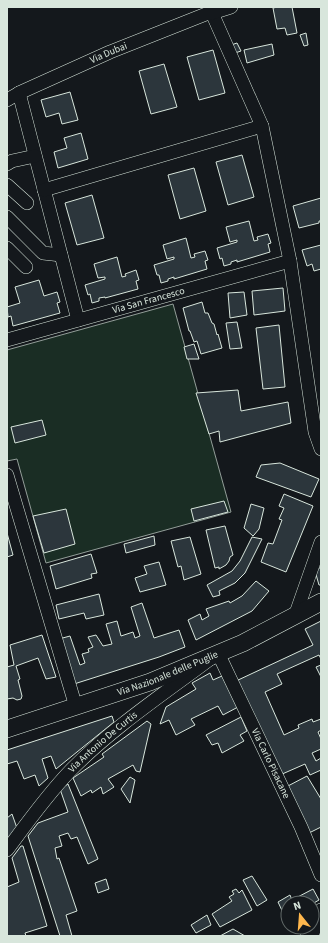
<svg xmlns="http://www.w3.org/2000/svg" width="328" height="943" font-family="'Source Sans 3',sans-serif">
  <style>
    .green { fill: #1a2d24; stroke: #939e99 }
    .building { fill: #2c363c; stroke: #d8e6dc }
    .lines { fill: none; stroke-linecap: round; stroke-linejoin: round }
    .minor-casing { stroke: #d8e6dc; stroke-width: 14 }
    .major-casing { stroke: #d8e6dc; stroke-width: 18 }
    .minor { stroke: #14181c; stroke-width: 13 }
    .major { stroke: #14181c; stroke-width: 17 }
    .labels { text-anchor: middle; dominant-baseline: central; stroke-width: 3; stroke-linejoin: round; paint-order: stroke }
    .street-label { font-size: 10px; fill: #d8e6dc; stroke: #14181c }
  </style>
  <rect width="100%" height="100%" fill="#14181c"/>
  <path class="green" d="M173,304L231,512L46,563L17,459L7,461V350Z"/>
  <path class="building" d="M278,7H292L297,33L287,35L285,28L277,29L273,8Z
    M306,33L308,45L304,46L300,35Z
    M237,43L241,51L235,53L231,45Z
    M272,44L274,55L247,63L244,50Z
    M213,50L225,93L199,100L187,57Z
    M164,64L177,107L151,114L139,71Z
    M70,92L78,120L62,124L59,113L46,117L41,100Z
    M81,133L88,159L58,168L54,152L67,148L64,138Z
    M242,155L254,197L228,205L216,162Z
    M194,168L206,211L180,219L168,175Z
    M92,195L104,238L77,245L65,203Z
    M321,198V221H319V223L299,228L293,206Z
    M249,221L254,241L258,240L257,237L268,234L271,243L268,244L270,252L237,262V260L231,262V264L224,266L222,258L220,259L217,248L237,242V240L230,242L226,227Z
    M186,238L191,258L195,257L194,254L205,251L208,260L205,261L207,269L174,279V277L168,279V281L161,283L159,275H157L154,265L174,259V257L167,259L163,245Z
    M321,245V269L314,271L312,264L307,266L302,250Z
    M117,257L122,277L126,276L125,274L136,270L139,280L136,281L138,289L105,298V297L99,298V301L92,303L90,294L88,295L85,285L105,279V277L98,278L94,264Z
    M39,280L44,296L57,292L60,302L57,303L60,313L13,326L11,316L8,317L7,307L20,303L15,287Z
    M283,288L285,311L254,315L252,291Z
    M244,292L247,315L230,318L228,293Z
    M202,302L205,313H208L212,323L214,324L217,335L218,334L222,348L201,354L197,341L194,342L190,331H189L183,308Z
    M237,322L242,348L230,349L226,323Z
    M279,325L285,387L263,389L256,328Z
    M194,344L199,359H187L184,347Z
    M238,390L241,411L288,402L291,423L220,442L219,431L209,434L196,393Z
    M42,420L46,435L15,443L11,427Z
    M280,463L319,479L311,497L256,477L261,465Z
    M284,494L313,506L286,572L261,562L268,543L273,544L282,520L279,519L284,508L279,506Z
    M224,501L228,512L194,521L191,509Z
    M251,504L264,508L259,529L254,535L253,536L244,528Z
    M66,509L75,544L44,553L33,516Z
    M225,526L233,555L230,557L229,561L226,565L219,569V567L215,568L206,530Z
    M7,533L13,555L7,557Z
    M154,536L155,545L126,553L124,544Z
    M190,537L201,574L184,580L181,566L178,567L171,541Z
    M252,537L262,539L245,573L235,583L219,591L220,595L213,597L207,585L232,571L240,561Z
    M91,554L97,573L91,574L92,578L56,589L50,566Z
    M159,562L166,585L140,592L135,578L147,574L144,566Z
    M321,567V585H319L315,571Z
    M256,581L269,591L252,611L196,640L188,620L200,614L202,620L209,616L206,609L229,601L230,603L242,596Z
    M99,594L104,615L86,619L84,613L59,619L56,605Z
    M142,603L154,638L179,630L185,647L159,657L74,684L59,639L70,636L80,665L85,663L82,654L89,652L88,649L93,647L88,637L96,635L103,646L112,644L106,624L117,621L121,636L133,632L135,638L140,636L131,607Z
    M321,621V659L319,655L277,674L282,684L265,692L284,735L299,728L298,725L312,719L313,722L321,719V730L318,732L321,739V749L312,753L316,761L321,758V770L310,775L305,764L280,775L236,681L313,645L305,629Z
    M42,635L56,677L46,679L38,658L16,666L20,679L18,680L22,696L21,699L17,700L13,698L7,699V667L14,665L10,645Z
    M321,665V677L316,667Z
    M210,673L213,680L222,676L238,707L223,715L218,706L191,719L195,725L176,735L169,720L160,724L166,707L196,689L192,683Z
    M112,716L114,722L56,769L51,756L42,759L48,778L39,786L35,775L24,779L17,761L7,764V750Z
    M241,717L247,731L240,735L244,741L222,753L218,743L212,745L206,735Z
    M147,721L151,724L140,772L136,771L133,765L108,779L114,787L103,794L101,787L92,793L91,790L81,796L73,778L104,757L102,754Z
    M307,776L321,799V827L309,833L286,787Z
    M130,777L135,780L130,803L121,789Z
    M68,784L98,859L88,864L77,837L71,839L68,833L59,836L62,846L55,848L57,859L59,858L77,911L66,915L72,936H60L28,836L38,823L68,812L60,789Z
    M12,814L18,831L7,841V818Z
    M21,846H23L47,926L25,933L26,936H7V887L19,882L12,858Z
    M252,876L267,900L257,906L243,880Z
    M106,879L109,889L98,893L95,883Z
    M236,889L239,893L242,890L252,910L220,927L212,914L232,901L229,897L234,894L232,891Z
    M313,889L319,900L312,904V903H288V918L286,919L278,902L290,895L292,900Z
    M207,915L211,925L196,933L191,925Z
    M233,929L245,936H220Z"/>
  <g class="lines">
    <g class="minor-casing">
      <g id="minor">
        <path d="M212,13L262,126L290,261L315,432L321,449"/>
        <path d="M19,93L78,320"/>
        <path id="s1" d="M7,100L19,93L110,52L211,12L212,13L231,7"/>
        <path d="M7,164L12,161L35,156"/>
        <path d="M7,185L27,203"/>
        <path d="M44,190L262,126"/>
        <path d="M7,217L43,253L61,255"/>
        <path d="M7,248L26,267"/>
        <path id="s2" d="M7,340L290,261"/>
        <path d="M7,475L76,707"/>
        <path d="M295,616L321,542"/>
        <path id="s3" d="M7,850C27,823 47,795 70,771C114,726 168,691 218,653L301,827L321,875"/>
      </g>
    </g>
    <g class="major-casing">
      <g id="major">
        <path id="s4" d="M7,729L150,682L243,643L321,602"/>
        <path d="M309,936L321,912"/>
      </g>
    </g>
    <use href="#minor" class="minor"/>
    <use href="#major" class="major"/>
  </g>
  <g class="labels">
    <g class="street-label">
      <text stroke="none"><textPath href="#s1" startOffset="112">Via Dubai</textPath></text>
      <text stroke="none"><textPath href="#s2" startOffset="147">Via San Francesco</textPath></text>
      <text stroke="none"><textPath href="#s4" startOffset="170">Via Nazionale delle Puglie</textPath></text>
      <text stroke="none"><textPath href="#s3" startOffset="145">Via Antonio De Curtis</textPath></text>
      <text stroke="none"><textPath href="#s3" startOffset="413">Via Carlo Pisacane</textPath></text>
    </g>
  </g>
  <rect width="328" height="943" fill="none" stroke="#d8e6dc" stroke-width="16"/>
  <g transform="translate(300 915) rotate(343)"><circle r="19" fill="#14181c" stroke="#626a69"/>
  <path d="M0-3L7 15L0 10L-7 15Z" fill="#ffb74d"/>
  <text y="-6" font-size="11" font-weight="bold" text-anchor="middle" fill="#d8e6dc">N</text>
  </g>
</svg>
